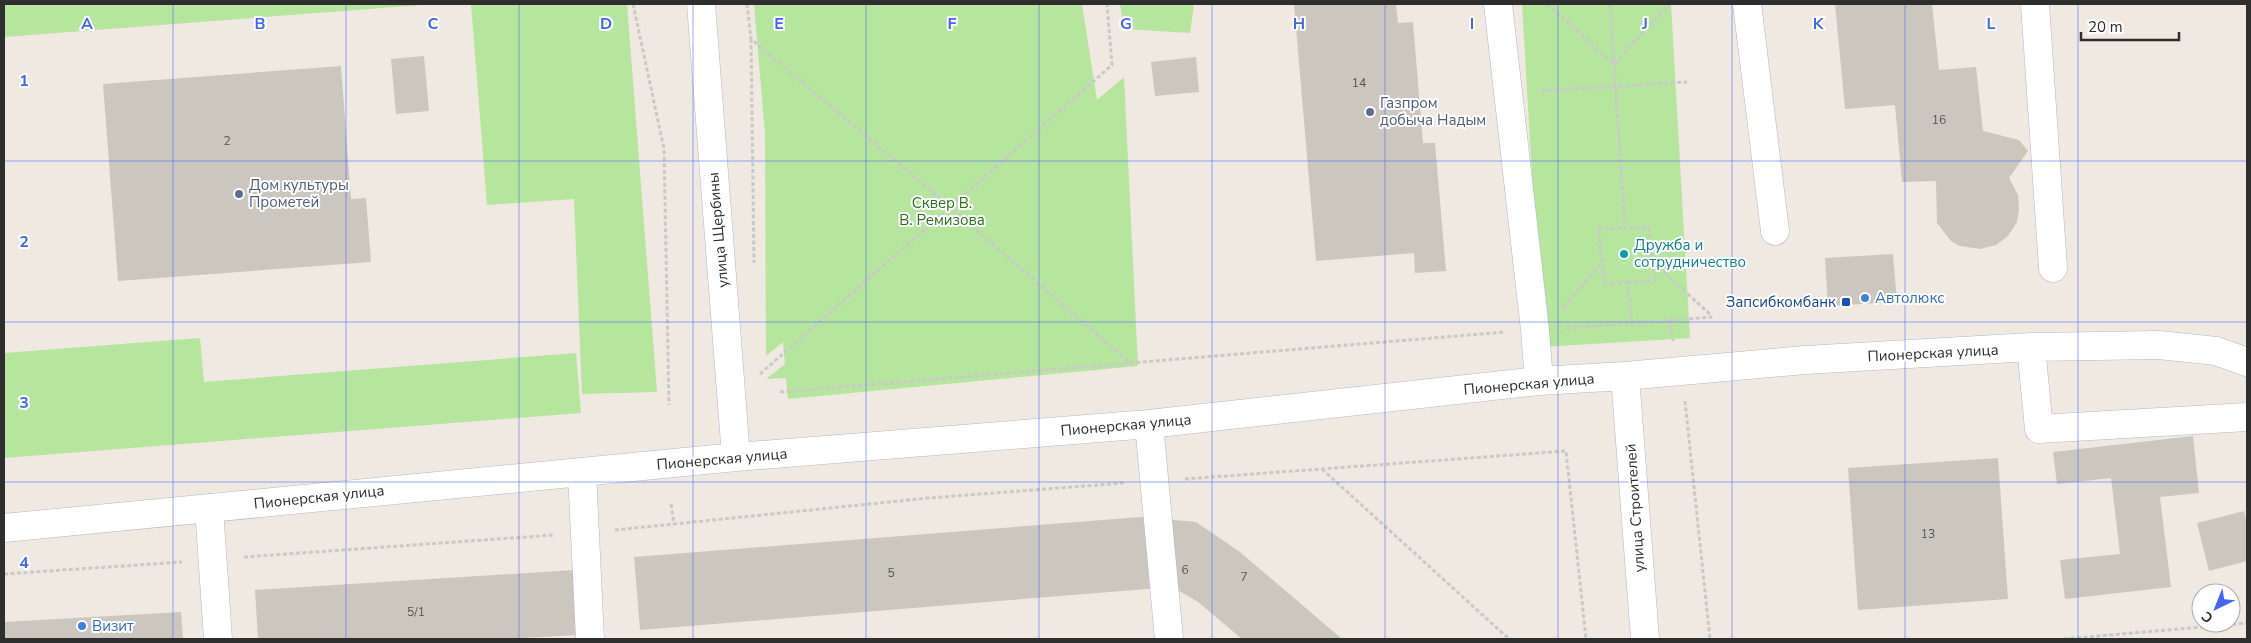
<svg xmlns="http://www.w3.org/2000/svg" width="2251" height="643" font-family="'Nunito Sans',sans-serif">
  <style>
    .green { fill: #b6e59e }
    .building { fill: #cbc7bf }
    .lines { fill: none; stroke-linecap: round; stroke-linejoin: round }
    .minor-casing { stroke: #b4b7c1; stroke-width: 29 }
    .path { stroke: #c9c9c9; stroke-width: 3; stroke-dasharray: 4 2.5; stroke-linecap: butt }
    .minor { stroke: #fff; stroke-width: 28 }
    .grid { fill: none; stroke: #4264fb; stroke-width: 1; stroke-opacity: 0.55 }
    .service-dot { fill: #5c6f8a; stroke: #fff; stroke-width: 2 }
    .culture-dot { fill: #0f9aa8; stroke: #fff; stroke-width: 2 }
    .shop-dot { fill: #3f7fe0; stroke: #fff; stroke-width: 2 }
    .transit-dot { fill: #1a4fb4; stroke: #fff; stroke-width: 2 }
    .labels { text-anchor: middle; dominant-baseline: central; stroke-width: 4; stroke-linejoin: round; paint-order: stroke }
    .number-label { font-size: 12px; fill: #555452 }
    .service-label { font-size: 15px; fill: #4e5e75; stroke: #fff; text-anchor: start }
    .park-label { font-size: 15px; fill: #2c6e1b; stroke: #fff }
    .street-label { font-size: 15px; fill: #2e2e2e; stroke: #fff }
    .culture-label { font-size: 15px; fill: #0d838f; stroke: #fff; text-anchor: start }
    .shop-label { font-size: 15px; fill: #366cbe; stroke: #fff; text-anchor: start }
    .transit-label { font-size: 15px; fill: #164399; stroke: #fff; text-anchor: end }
    .grid-label { font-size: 16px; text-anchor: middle; font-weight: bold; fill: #4264fb; stroke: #fff; stroke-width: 4; stroke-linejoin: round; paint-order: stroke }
  </style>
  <rect width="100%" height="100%" fill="#efe9e1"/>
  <path class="green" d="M4,4H435L4,37Z
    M471,4H627L657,392L582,394L574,199L487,205Z
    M754,4H1082L1097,100L1124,77L1138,366L788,399L786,378L766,379L785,364L783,342L766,356L765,134Z
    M1120,4H1194L1190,33L1124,29Z
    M1522,4H1671L1690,338L1542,347Z
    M200,338L204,382L576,353L581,413L4,458V353Z"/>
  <path class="building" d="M1294,4H1396L1398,23L1413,22L1423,143H1435L1446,271L1415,273L1414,253L1316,261Z
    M1835,4H1932L1939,70L1976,67L1983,131L2019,140L2028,151L2009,178L2018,195L2019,209L2017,222L2008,236L1996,245L1980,249L1960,246L1951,241L1937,223L1936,181L1902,182L1895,105L1845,109Z
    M424,56L429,111L396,114L391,59Z
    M1196,57L1199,92L1155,96L1151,62Z
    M341,66L351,199L366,198L371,262L118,281L103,84Z
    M1893,254L1897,302L1828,306L1825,258Z
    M2193,436L2199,493L2160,497L2171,587L2065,599L2060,560L2120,554L2111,478L2057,484L2053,452Z
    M1998,458L2008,599L1858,610L1848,468Z
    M2244,511L2247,524V561L2209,571L2197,523Z
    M1141,517L1196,522L1240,552L1342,639H1242L1198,602L1176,589H1147L640,630L634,557Z
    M574,570L578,635L504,639H258L255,590Z
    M181,612L183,639H4V622Z"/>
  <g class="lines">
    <g class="minor-casing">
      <path id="minor" d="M701,4L736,457
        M1498,4L1535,330L1539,381
        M1747,4L1775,231
        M2035,4L2053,268
        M2031,347L2039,429L2247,417
        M1625,376L1645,639
        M1149,424L1169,639
        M582,472L590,639
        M209,508L218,639
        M4,528L736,457L1149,424L1539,381L1625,376L1805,360L2031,347L2159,345L2216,351L2247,362"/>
    </g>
    <path class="path" d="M633,4L664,149L669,405
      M747,4L751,39L950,207L1130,363
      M1547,4L1614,64L1669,4
      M1610,4L1625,228
      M751,39L754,263
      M1541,91L1687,82
      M1654,263L1712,316
      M1627,282L1655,281L1649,227L1598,229L1605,284L1627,282L1632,322
      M1564,307L1602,262
      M1669,320L1673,341
      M1566,328L1712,317
      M760,374L1112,65L1107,4
      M780,392L1505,332
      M1685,401L1710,639
      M1322,469L1509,639
      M1185,479L1566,451L1586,639
      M671,504L674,524L928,498L1124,483
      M615,530L674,524
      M244,557L554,535
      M4,574L182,562
      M2064,639L2247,623"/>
    <use href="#minor" class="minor"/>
  </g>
  <path class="grid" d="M173,4V639M346,4V639M519,4V639M693,4V639M866,4V639M1039,4V639M1212,4V639M1385,4V639M1558,4V639M1732,4V639M1905,4V639M2078,4V639M4,161H2247M4,322H2247M4,482H2247"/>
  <g class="service-dot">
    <circle cx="1370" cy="112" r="5"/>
    <circle cx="239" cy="194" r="5"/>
  </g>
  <circle class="culture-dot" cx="1624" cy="254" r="5"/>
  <g class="shop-dot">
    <circle cx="1865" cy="298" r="5"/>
    <circle cx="82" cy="626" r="5"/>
  </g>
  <rect class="transit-dot" x="1841" y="297" width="10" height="10" rx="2.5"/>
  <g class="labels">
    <g class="number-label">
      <text x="1359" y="83">14</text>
      <text x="1939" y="120">16</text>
      <text x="227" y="141">2</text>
      <text x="1928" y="534">13</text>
      <text x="1185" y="570">6</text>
      <text x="891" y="573">5</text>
      <text x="1244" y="577">7</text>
      <text x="416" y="612">5/1</text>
    </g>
    <g class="service-label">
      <text x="1380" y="103">Газпром<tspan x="1380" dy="17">добыча Надым</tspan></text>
      <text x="249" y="185">Дом культуры<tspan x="249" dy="17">Прометей</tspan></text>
    </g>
    <g class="park-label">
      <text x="942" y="203">Сквер В.<tspan x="942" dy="17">В. Ремизова</tspan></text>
    </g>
    <g class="street-label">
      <text transform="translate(718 230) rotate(-95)">улица Щербины</text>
      <text transform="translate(1933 353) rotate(-3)">Пионерская улица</text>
      <text transform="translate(1529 384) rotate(-5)">Пионерская улица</text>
      <text transform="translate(1126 425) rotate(-5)">Пионерская улица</text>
      <text transform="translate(722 459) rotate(-5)">Пионерская улица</text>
      <text transform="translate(319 497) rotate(-6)">Пионерская улица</text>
      <text transform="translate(1635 508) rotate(-94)">улица Строителей</text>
    </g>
    <g class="culture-label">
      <text x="1634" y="245">Дружба и<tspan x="1634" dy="17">сотрудничество</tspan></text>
    </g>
    <g class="shop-label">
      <text x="1875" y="298">Автолюкс</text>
      <text x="92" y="626">Визит</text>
    </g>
    <g class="transit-label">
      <text x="1836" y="302">Запсибкомбанк</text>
    </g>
  </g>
  <g class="grid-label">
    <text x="87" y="29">A</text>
    <text x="260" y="29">B</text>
    <text x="433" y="29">C</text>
    <text x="606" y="29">D</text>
    <text x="779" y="29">E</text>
    <text x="952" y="29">F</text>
    <text x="1126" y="29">G</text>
    <text x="1299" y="29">H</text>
    <text x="1472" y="29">I</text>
    <text x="1645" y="29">J</text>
    <text x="1818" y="29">K</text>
    <text x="1991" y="29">L</text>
    <text x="24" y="86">1</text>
    <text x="24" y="247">2</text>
    <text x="24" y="408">3</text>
    <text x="24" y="568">4</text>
  </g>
  <rect width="2251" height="643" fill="none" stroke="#2e2e2e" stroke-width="10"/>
  <g transform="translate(2216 608) rotate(223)"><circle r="24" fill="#ffffff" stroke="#ababab"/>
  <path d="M0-4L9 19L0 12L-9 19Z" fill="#4264fb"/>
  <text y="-8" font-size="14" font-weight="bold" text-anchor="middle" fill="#2e2e2e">С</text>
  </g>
  <path d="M2081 32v8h98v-8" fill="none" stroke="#2e2e2e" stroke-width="2.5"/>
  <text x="2088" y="32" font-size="15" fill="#2e2e2e" stroke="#ffffff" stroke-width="4" paint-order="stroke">20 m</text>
</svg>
